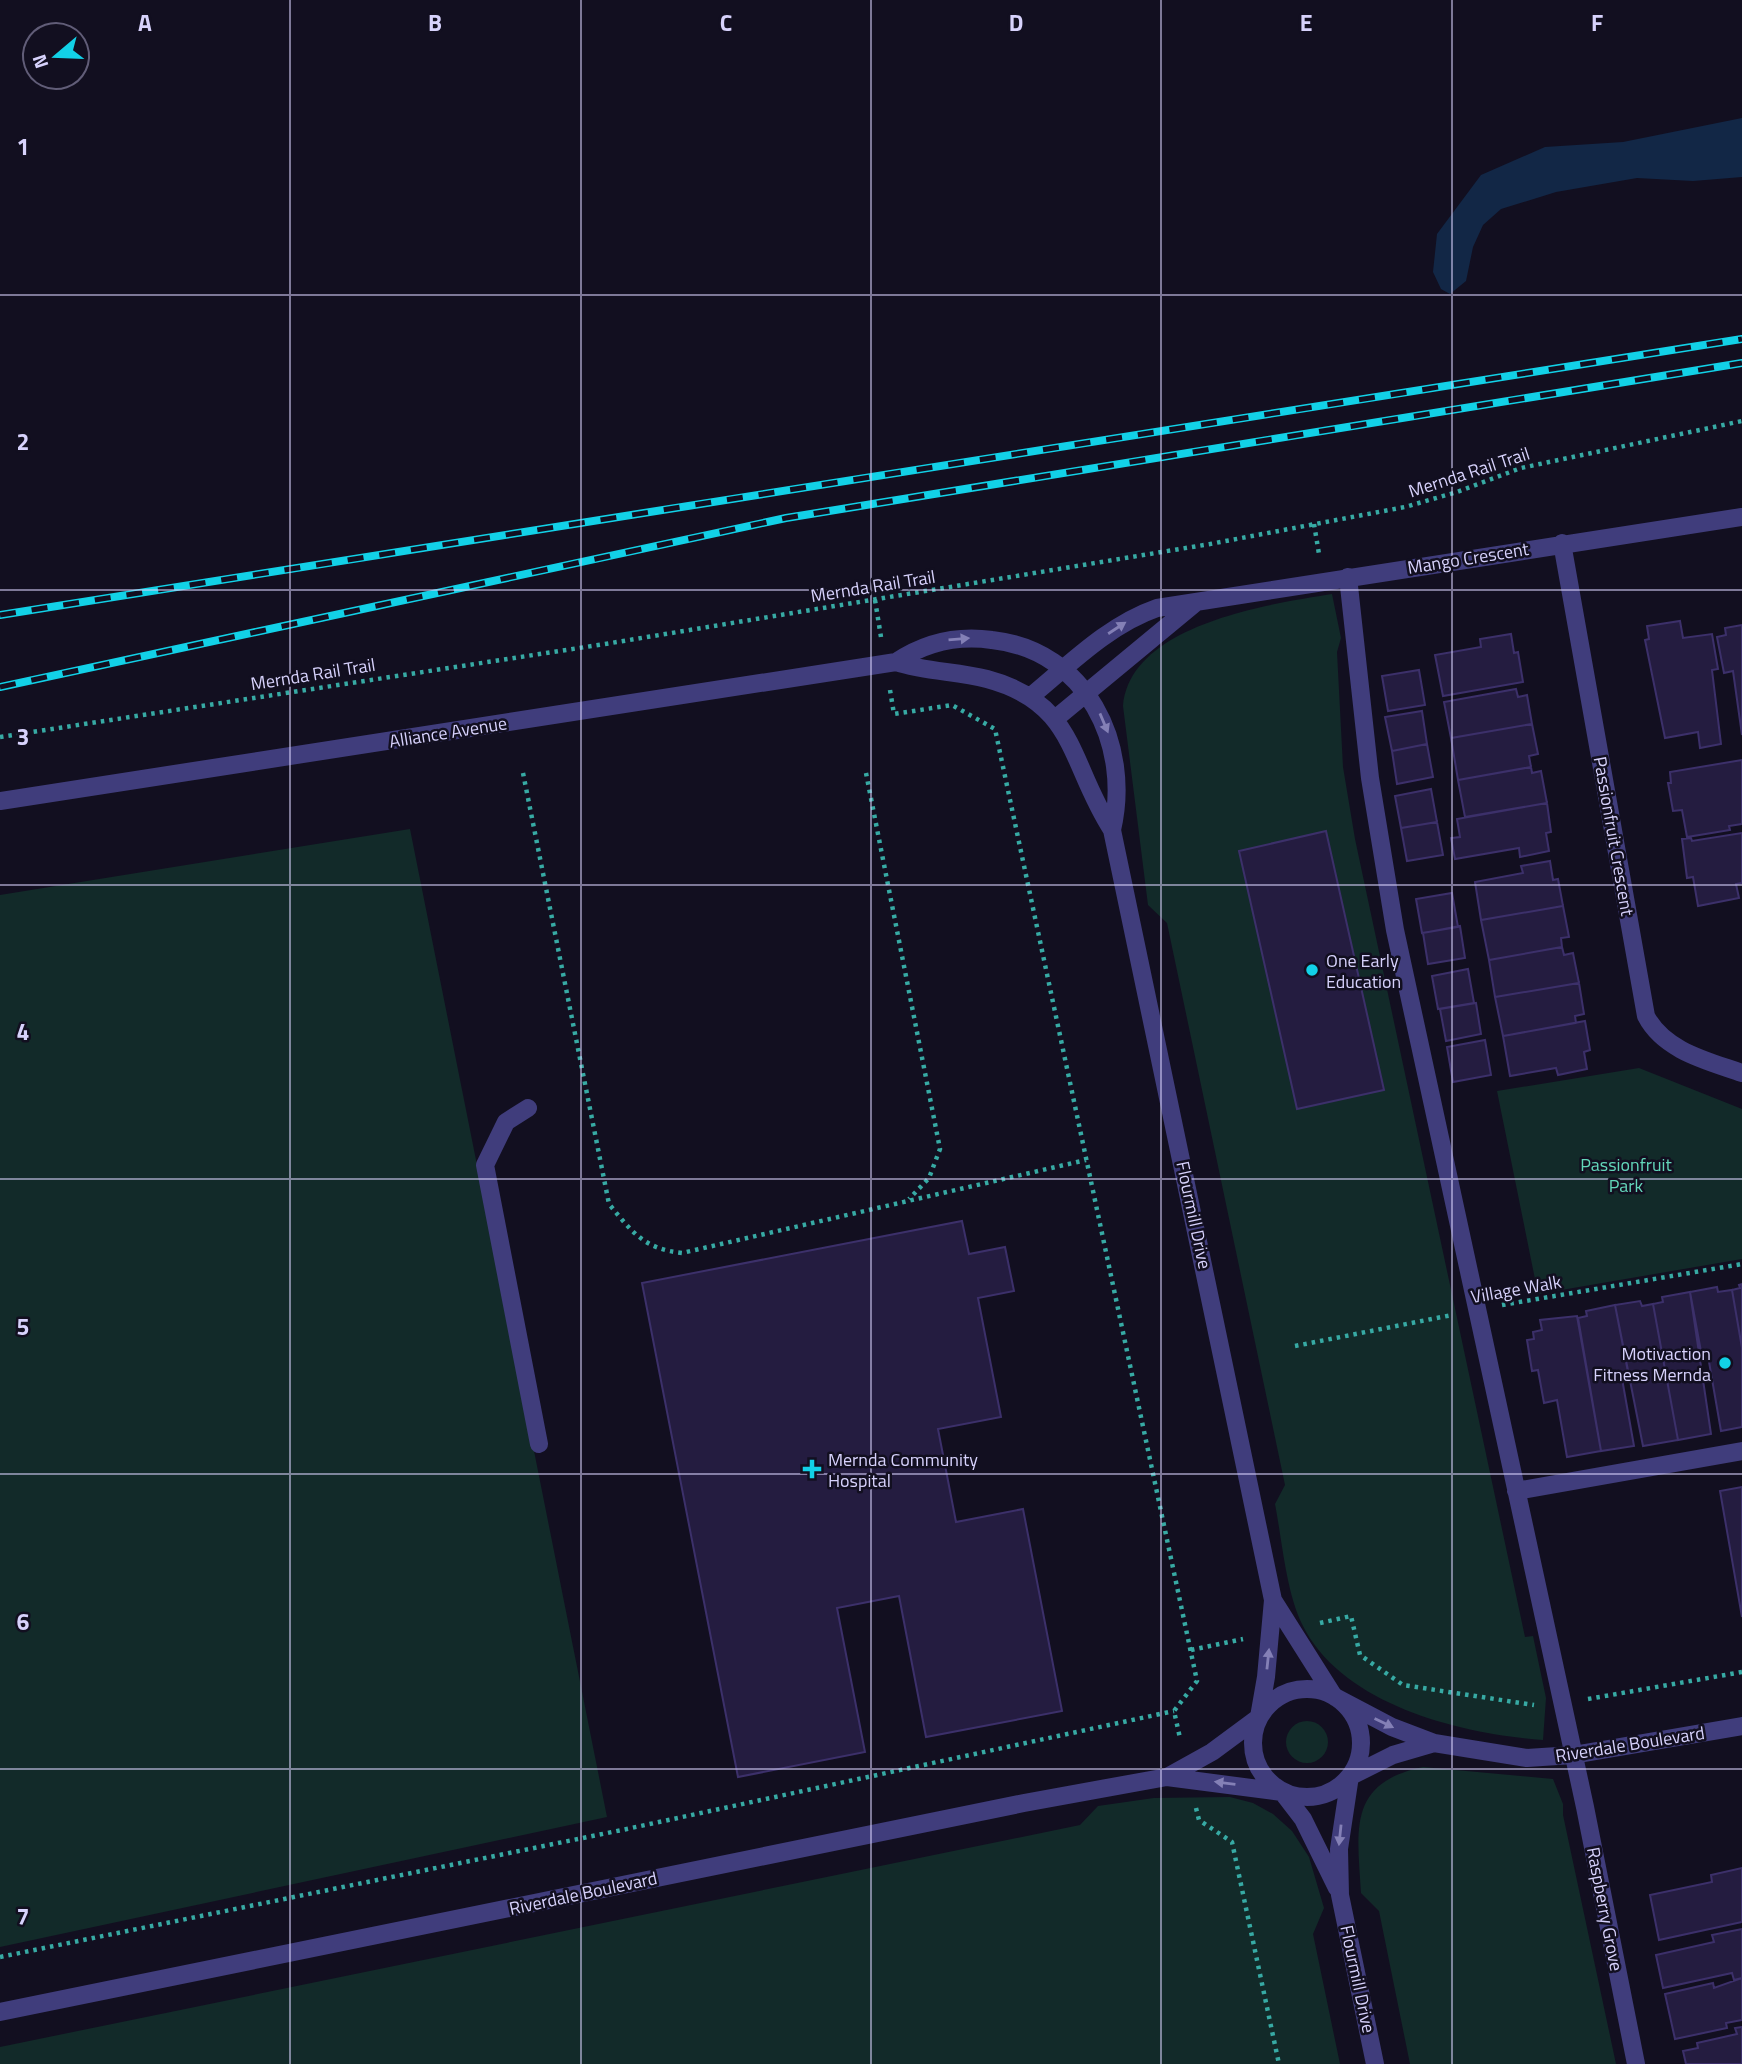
<svg xmlns="http://www.w3.org/2000/svg" width="1742" height="2064" font-family="'Titillium Web',sans-serif">
  <style>
    .green { fill: #122a29 }
    .water { fill: #122746 }
    .building { fill: #241c40; stroke: #3c306a; stroke-width: 2 }
    .lines { fill: none; stroke-linecap: round; stroke-linejoin: round }
    .path { stroke: #37aaa4; stroke-width: 4.5; stroke-dasharray: 3.5 5; stroke-linecap: butt }
    .lane { stroke: #403d7c; stroke-width: 18 }
    .street { stroke: #403d7c; stroke-width: 18 }
    .rail-casing { stroke: #12d1e7; stroke-width: 8 }
    .rail { stroke: #120f20; stroke-width: 5; stroke-dasharray: 16; stroke-linecap: butt }
    .oneway { fill: #8480b6 }
    .grid { fill: none; stroke: #d7d2fc; stroke-width: 2; stroke-opacity: 0.55 }
    .poi-dot { fill: #12d1e7; stroke: #120f20; stroke-width: 2.5 }
    .labels { text-anchor: middle; dominant-baseline: central; stroke-width: 5; stroke-linejoin: round; paint-order: stroke }
    .street-label { font-size: 18px; fill: #d7d2fc; stroke: #120f20 }
    .poi-label { font-size: 18px; fill: #d7d2fc; stroke: #120f20; text-anchor: start }
    .park-label { font-size: 18px; fill: #63d6ba; stroke: #120f20 }
    .grid-label { font-size: 23px; text-anchor: middle; font-weight: bold; fill: #d7d2fc; stroke: #120f20; stroke-width: 5; stroke-linejoin: round; paint-order: stroke }
  </style>
  <rect width="100%" height="100%" fill="#120f20"/>
  <path class="green" d="M1332,594L1341,638L1337,652L1343,767L1355,839L1525,1637L1533,1636L1546,1698L1543,1740C1461,1734 1341,1705 1302,1624C1286,1591 1282,1540 1275,1504L1285,1485L1167,923L1148,905L1123,706C1130,624 1270,604 1332,594Z
    M410,829L607,1817L0,1947V895Z
    M1639,1068L1742,1109V1259L1538,1294L1497,1091Z
    M1286 1742a21 21 0 1 1 42 0a21 21 0 1 1-42 0Z
    M1423,1767L1553,1779L1563,1804V1815L1616,2064H1410L1379,1911L1361,1893C1357,1828 1348,1783 1423,1767Z
    M1230,1797L1253,1803L1273,1814L1292,1831L1309,1857L1324,1908L1313,1934L1340,2064H0V2047L1080,1825L1098,1806L1154,1798Z"/>
  <path class="water" d="M1742,118V177L1693,181L1637,178L1556,192L1501,209L1483,225L1473,247L1466,281L1450,294L1441,289L1433,272L1437,234L1481,175L1545,147L1623,142Z"/>
  <path class="building" d="M1680,621L1683,638L1712,634L1718,669L1712,670L1721,744L1700,748L1698,732L1665,738L1645,640L1649,639L1647,626Z
    M1742,625V735L1733,671L1724,673L1717,637L1726,635L1725,628Z
    M1511,634L1514,653L1518,652L1523,682L1443,696L1435,655L1481,647L1480,639Z
    M1419,670L1425,705L1388,711L1382,676Z
    M1516,689L1518,697L1527,695L1532,724L1451,738L1444,702Z
    M1422,711L1427,744L1392,751L1385,717Z
    M1532,724L1538,754L1529,756L1531,767L1458,780L1451,738Z
    M1427,744L1433,777L1397,784L1392,751Z
    M1742,760V824L1729,826L1730,830L1687,837L1682,810L1673,811L1668,783H1671L1670,772Z
    M1531,767L1532,773L1541,771L1547,803L1465,817L1458,780Z
    M1431,789L1437,822L1401,828L1395,796Z
    M1547,803L1551,832L1546,833L1549,851L1520,857L1519,848L1455,859L1451,838L1460,837L1457,819Z
    M1437,822L1443,855L1407,861L1401,828Z
    M1326,831L1384,1090L1297,1109L1239,851Z
    M1742,833V883L1736,884L1739,898L1698,906L1693,877L1687,878L1682,839L1691,838L1692,841Z
    M1550,861L1553,880L1558,879L1563,906L1481,920L1475,882L1523,873L1521,866Z
    M1452,893L1458,927L1422,933L1416,899Z
    M1563,906L1569,937L1561,938L1562,947L1489,960L1481,920Z
    M1460,926L1465,958L1428,964L1423,933Z
    M1562,947L1564,955L1573,953L1579,983L1495,997L1489,960Z
    M1468,969L1474,1003L1438,1009L1432,976Z
    M1579,983L1584,1014L1575,1016L1576,1023L1503,1036L1495,997Z
    M1476,1003L1481,1034L1446,1041L1440,1009Z
    M1585,1021L1590,1050L1584,1052L1587,1069L1558,1075L1556,1068L1510,1076L1503,1036Z
    M1485,1040L1491,1075L1453,1082L1447,1047Z
    M962,1221L969,1254L1005,1247L1014,1291L978,1298L1001,1417L938,1429L956,1522L1023,1509L1062,1711L926,1737L899,1596L837,1608L865,1752L738,1777L642,1283Z
    M1742,1284V1348L1732,1290L1740,1288L1739,1285Z
    M1717,1287L1718,1292L1732,1290L1742,1348V1427L1721,1431L1708,1356L1702,1357L1690,1292Z
    M1690,1292L1711,1434L1678,1440L1653,1304L1663,1302L1662,1297Z
    M1640,1301L1642,1306L1653,1304L1678,1440L1643,1446L1615,1305Z
    M1615,1305L1628,1372L1621,1373L1634,1446L1601,1451L1578,1318L1587,1316L1586,1311Z
    M1577,1316L1601,1451L1567,1457L1557,1400L1544,1403L1538,1370L1532,1371L1527,1340L1534,1339L1533,1332L1542,1330L1540,1320Z
    M1742,1487V1617L1720,1491Z
    M1742,1868V1922L1659,1940L1650,1895L1712,1882L1711,1875Z
    M1742,1929V1978L1734,1980L1732,1973L1663,1988L1656,1955L1714,1942L1712,1935Z
    M1742,1978V2020L1726,2023L1727,2028L1675,2039L1665,1994L1713,1983L1714,1988Z
    M1742,2027V2064H1686L1683,2051L1698,2048L1697,2043L1737,2034L1735,2028Z"/>
  <g class="lines">
    <path class="path" d="M1314,524L1319,554
      M875,600L881,637
      M890,690L894,714L952,705L995,729L1197,1681L1174,1711L1180,1738
      M0,737L605,644L1210,544L1405,507L1457,492L1521,468L1742,421
      M523,773L609,1204C632,1232 644,1249 682,1253L1086,1160
      M866,773L940,1149L929,1178L909,1199
      M1502,1305L1742,1264
      M1295,1346L1452,1315
      M1320,1623L1351,1616L1360,1655L1403,1685L1534,1705
      M1191,1650L1243,1639
      M1588,1699L1742,1672
      M1196,1808L1199,1820L1232,1842L1279,2064
      M0,1957L622,1830L1174,1711"/>
    <path class="lane" d="M1348,577L1370,778L1395,930L1585,1807L1636,2064
      M528,1108L506,1122L485,1165L539,1444
      M1516,1491L1742,1451"/>
    <path class="street" d="M1562,543L1646,1016C1664,1051 1708,1061 1742,1073
      M896,662C926,672 957,671 987,679C1077,703 1069,764 1112,830L1273,1600L1266,1677L1259,1717
      M1030,697C1069,665 1108,625 1157,608L1742,517
      M1055,719L1194,604
      M0,801L896,662C926,642 957,635 992,640C1086,650 1132,745 1112,830
      M1273,1600L1333,1695
      M1253 1743a54 54 0 1 1 108 0a54 54 0 1 1-108 0Z
      M1335,1697L1392,1727L1434,1743L1527,1758L1573,1755L1742,1726
      M1350,1776L1339,1849L1340,1895L1375,2064
      M1351,1776L1393,1755L1434,1743
      M1167,1777L1212,1752L1258,1718
      M1283,1793L1303,1819L1337,1888
      M0,2012L1024,1803L1167,1777L1282,1792"/>
    <g class="rail-casing">
      <path id="rail" d="M0,615L1742,339
        M0,687L786,518L1742,363"/>
    </g>
    <use href="#rail" class="rail"/>
  </g>
  <defs><path id="oneway-solid" d="M-6-.8H1V-3.2L6.5 0L1 3.2V.8H-6Z" transform="scale(1.75)"/></defs>
  <g class="oneway">
    <use href="#oneway-solid" transform="translate(1117 628) rotate(-33)"/>
    <use href="#oneway-solid" transform="translate(959 639) rotate(-5)"/>
    <use href="#oneway-solid" transform="translate(1104 723) rotate(67)"/>
    <use href="#oneway-solid" transform="translate(1268 1659) rotate(-84)"/>
    <use href="#oneway-solid" transform="translate(1384 1723) rotate(26)"/>
    <use href="#oneway-solid" transform="translate(1225 1783) rotate(-173)"/>
    <use href="#oneway-solid" transform="translate(1340 1835) rotate(96)"/>
  </g>
  <path class="grid" d="M290,0V2064M581,0V2064M871,0V2064M1161,0V2064M1452,0V2064M0,295H1742M0,590H1742M0,885H1742M0,1179H1742M0,1474H1742M0,1769H1742"/>
  <g class="poi-dot">
    <circle cx="1312" cy="970" r="7"/>
    <circle cx="1725" cy="1363" r="7"/>
    <path d="M808.5 1458.5h7v7h7v7h-7v7h-7v-7h-7v-7h7z"/>
  </g>
  <g class="labels">
    <g class="street-label">
      <text transform="translate(1469 472) rotate(-18)">Mernda Rail Trail</text>
      <text transform="translate(1468 558) rotate(-9)">Mango Crescent</text>
      <text transform="translate(873 586) rotate(-9)">Mernda Rail Trail</text>
      <text transform="translate(313 674) rotate(-9)">Mernda Rail Trail</text>
      <text transform="translate(448 732) rotate(-9)">Alliance Avenue</text>
      <text transform="translate(1614 836) rotate(80)">Passionfruit Crescent</text>
      <text transform="translate(1194 1215) rotate(78)">Flourmill Drive</text>
      <text transform="translate(1516 1289) rotate(-10)">Village Walk</text>
      <text transform="translate(1630 1744) rotate(-9)">Riverdale Boulevard</text>
      <text transform="translate(583 1893) rotate(-12)">Riverdale Boulevard</text>
      <text transform="translate(1605 1909) rotate(79)">Raspberry Grove</text>
      <text transform="translate(1358 1979) rotate(78)">Flourmill Drive</text>
    </g>
    <g class="poi-label">
      <text x="1326" y="960">One Early<tspan x="1326" dy="21">Education</tspan></text>
      <text x="1711" y="1353" text-anchor="end">Motivaction<tspan x="1711" dy="21">Fitness Mernda</tspan></text>
      <text x="828" y="1459">Mernda Community<tspan x="828" dy="21">Hospital</tspan></text>
    </g>
    <g class="park-label">
      <text x="1626" y="1164">Passionfruit<tspan x="1626" dy="21">Park</tspan></text>
    </g>
  </g>
  <g class="grid-label">
    <text x="145" y="31">A</text>
    <text x="435" y="31">B</text>
    <text x="726" y="31">C</text>
    <text x="1016" y="31">D</text>
    <text x="1306" y="31">E</text>
    <text x="1597" y="31">F</text>
    <text x="23" y="155">1</text>
    <text x="23" y="450">2</text>
    <text x="23" y="745">3</text>
    <text x="23" y="1040">4</text>
    <text x="23" y="1335">5</text>
    <text x="23" y="1630">6</text>
    <text x="23" y="1925">7</text>
  </g>
  <g transform="translate(56 56) rotate(251)"><circle r="33" fill="#120f20" stroke="#615d78" stroke-width="2"/>
  <path d="M0-5L12 26L0 18L-12 26Z" fill="#12d1e7"/>
  <text y="-10" font-size="19" font-weight="bold" text-anchor="middle" fill="#d7d2fc">N</text>
  </g>
</svg>
